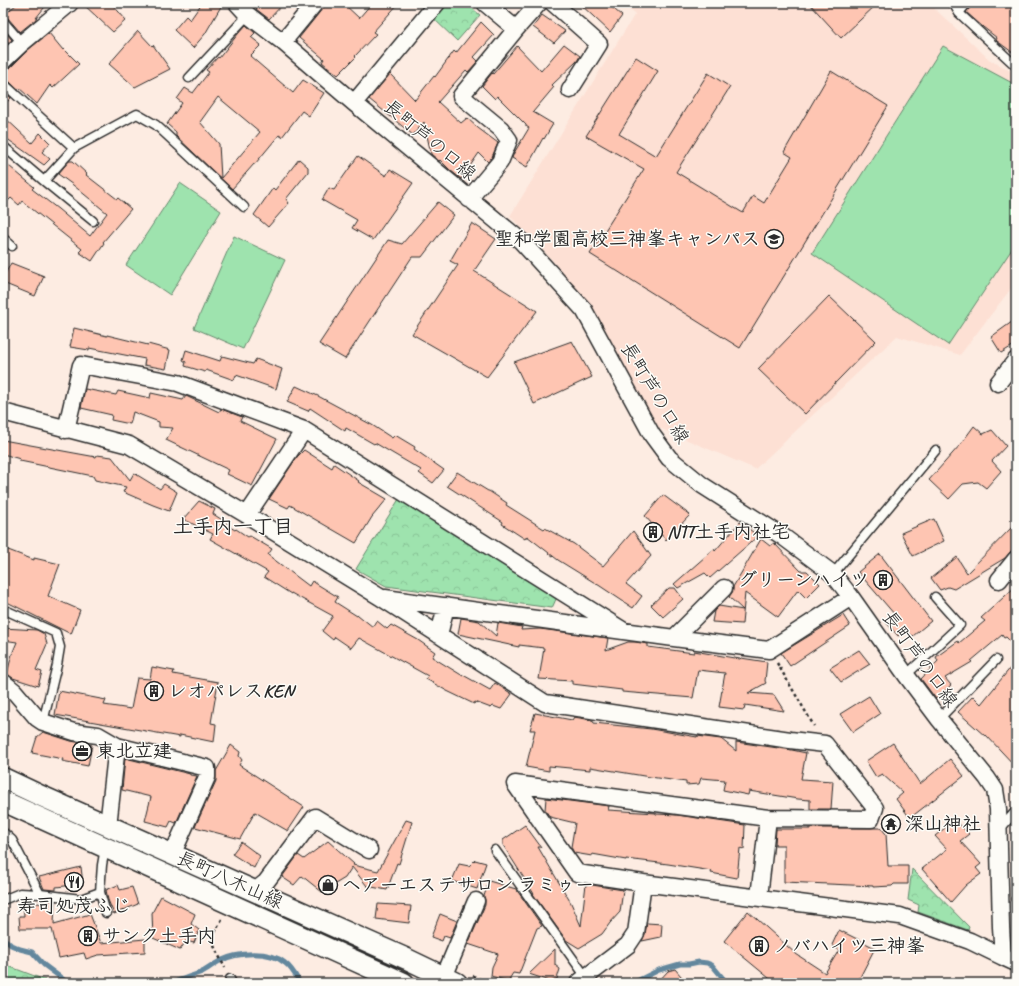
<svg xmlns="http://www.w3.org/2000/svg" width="1019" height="986" font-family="Caveat,'Klee One',sans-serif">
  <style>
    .built { fill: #fde0d4 }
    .forest { fill: url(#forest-crowns); stroke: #64876c }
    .pitch { fill: #9ee3ae; stroke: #64876c }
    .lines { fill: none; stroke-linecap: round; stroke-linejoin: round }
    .stream { stroke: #63879d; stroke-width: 5 }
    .building { fill: #fec5b2; stroke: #2b2b2b; fill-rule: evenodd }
    .service-casing { stroke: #2b2b2b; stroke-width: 11 }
    .minor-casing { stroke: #2b2b2b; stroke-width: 19 }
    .tertiary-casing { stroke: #2b2b2b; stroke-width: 23 }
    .path { stroke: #2b2b2b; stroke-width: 2.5; stroke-dasharray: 3 3; stroke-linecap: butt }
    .service { stroke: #fdfcf7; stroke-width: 8 }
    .minor { stroke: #fdfcf7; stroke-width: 16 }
    .tertiary { stroke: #fdfcf7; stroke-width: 20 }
    .labels { text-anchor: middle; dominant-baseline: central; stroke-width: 3; stroke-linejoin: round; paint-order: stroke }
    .street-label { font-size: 19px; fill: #2b2b2b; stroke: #fdfcf7 }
    .poi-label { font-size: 19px; font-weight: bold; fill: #2b2b2b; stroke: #fdfcf7; text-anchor: start }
    .neighbourhood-label { font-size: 20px; font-weight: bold; fill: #2b2b2b; stroke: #fdfcf7 }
  </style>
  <defs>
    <pattern id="forest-crowns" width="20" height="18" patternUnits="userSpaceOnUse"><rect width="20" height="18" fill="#9ee3ae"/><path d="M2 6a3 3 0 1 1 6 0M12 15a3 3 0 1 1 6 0" fill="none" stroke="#88c396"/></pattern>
  </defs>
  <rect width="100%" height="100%" fill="#fdece2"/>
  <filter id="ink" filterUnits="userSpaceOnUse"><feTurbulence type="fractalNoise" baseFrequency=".025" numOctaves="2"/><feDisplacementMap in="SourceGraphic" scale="8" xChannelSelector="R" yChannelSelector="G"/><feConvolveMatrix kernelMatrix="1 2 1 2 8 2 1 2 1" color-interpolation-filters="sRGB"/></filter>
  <g filter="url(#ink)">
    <path class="built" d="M622,3H932L935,9L990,60L1016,74V282L960,355L897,336L755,469L657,427L589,309L553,261L510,216L635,14Z"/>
    <path class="forest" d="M442,3H466L480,15L457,41L431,16Z
      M399,499L557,597L552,608L386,586L356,569Z
      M912,869L969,927L968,930L918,912L919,905L908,900Z
      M3,964L53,983H3Z"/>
    <path class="pitch" d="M943,46L1016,85V243L948,345L812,253Z
      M180,183L221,211L170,295L126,265Z
      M234,236L285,260L243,349L194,328Z"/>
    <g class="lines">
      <path class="stream" d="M3,938L11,945L20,949L32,952L44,965L68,983
        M173,983C182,979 192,976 202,972C208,969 214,964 220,961C237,952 270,950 285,963C292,968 296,976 300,983
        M633,983L659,970L680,964H689L699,962L707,963L712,965L727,983"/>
    </g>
    <path class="building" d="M18,3H48L36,18V19L20,32L7,17L3,16Z
      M82,3H111L126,20L113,32Z
      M202,3H223L205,34L193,48L174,30L186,16L190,20Z
      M261,3H284L269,19L256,9Z
      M327,3H343L359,18L372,3H399L373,32L376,34L355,56L356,57L338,75L322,62L324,59L299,38Z
      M579,3H607L622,16L610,32Z
      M809,3H878L841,38Z
      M974,3H1016V55L997,41L996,40L997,38L983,27L966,12Z
      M542,15L565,31L554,43L533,27Z
      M481,22L494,35L474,57L478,61L468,72L466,70L438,102L461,123L467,118L478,128L498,143L492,157L488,162L479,153L461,179L450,170L440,160L439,161L431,154L424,122L413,135L369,99L390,74L415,100L434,76L435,77L454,51L456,53Z
      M246,25L255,33L251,37L261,45L250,56L293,93L303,80L324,93L309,116L302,111L282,137L279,135L255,164H254L232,189L176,136V132L167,124L182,103L177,99L185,88L193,93L209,72L206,70L218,57L219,58L238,34ZM218,97L260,132L221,178L219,144L200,122Z
      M3,29L12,40L3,48Z
      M138,31L152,46L153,45L170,69L135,87L109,64Z
      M49,33L63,50L64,49L79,64L53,88L50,85L37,104L19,88L18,90L7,79L3,78V70H6L10,68L28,50Z
      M564,44L580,56L577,61L552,85L554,87L533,112L553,124L544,139L543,138L527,167L512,158L514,153L529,128L526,126V125L497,96L495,99L482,86L492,73L493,74L517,46L541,71Z
      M636,57L658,71L619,134L656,156L708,73L730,87L676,172L743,213L753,196L764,203L792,157L784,152L831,71L888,106L740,348L590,254L644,169L586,136Z
      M3,90L11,98L3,106Z
      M3,116L32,143L40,133L50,143L42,152L50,159L44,165L3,136Z
      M358,156L386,176L390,169L413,183L373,240L352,228L357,220L322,200L329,188L334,190Z
      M299,159L308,167V172L286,199L289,203L268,227L254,215L273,188L275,190Z
      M3,161L34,187L32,189L58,209L90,236L107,213L73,185L58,174L69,161H73L87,174L86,175L117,199L118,198L131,209L103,242L104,243L92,261L79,252L82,249L22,201L19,205L11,198L3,206Z
      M438,202L454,215L422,257H412L345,359L319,344L388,240L402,244Z
      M472,223L496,239L474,271L537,311L487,377L412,334L458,265L450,261Z
      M11,263L44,276L35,296L3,283V278Z
      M829,296L876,341L805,414L758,369Z
      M1016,319V344L1001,353L991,337Z
      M74,328L107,336V335L148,345V344L170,350L166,369L144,365L145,359L89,348V350L70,347Z
      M572,341L592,377L534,404L514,362Z
      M186,350L220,361L222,356L253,364L256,359L282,369L276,389L236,375L234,380L206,370L205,372L185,366L186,362L183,360Z
      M296,386L318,396L372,425L392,438L395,435L415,447L414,449L444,470L433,483L419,473L421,470L375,443L374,444L346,428L345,431L310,408L308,411L287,402Z
      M85,389L116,395L118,391L150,398L151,393L183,400L186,396L219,412L221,409L242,417L240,421L277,439L252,486L227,474L229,470L166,440L173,428L159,427V422L133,412L130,424L111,420L112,415L81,408Z
      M974,426L983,434L992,430L1006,446L992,461L1001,471L986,488L978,482L963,484L949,499L929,480L960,445Z
      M3,440L96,457L97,455L112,457L130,480L134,473L160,489L164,484L177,492L169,511L153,505L123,492L126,487L95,480L93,476L20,461V459L3,454Z
      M304,450L332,468L334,464L359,481L358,482L387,499L372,517L356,543L290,505L288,508L269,499L297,457Z
      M457,472L488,491H489L507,503L506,505L544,529L545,528L574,544L603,566L633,531L651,556L626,584L642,596L633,608L600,586L558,560L527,536L525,539L502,524L503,522L447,486Z
      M663,495L690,515L666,540L645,516Z
      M199,501L215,509L213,514L230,525V527L235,530L236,529L248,537L250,536L272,549L268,555L309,586L312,581L338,597L335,602L357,616L358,615L373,627L377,621L387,629L391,625L418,640L435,652L432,657L463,676V675L490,690L495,683L512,694L501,709L493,706L491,708L475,702L474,704L447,691L426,679L428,676L359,638L351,648L335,637L333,640L322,631L333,616L291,593V594L264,577L268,572L210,539L213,534L183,519Z
      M934,519L944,541L913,556L901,533Z
      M740,522L758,536L710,578L705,573L678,588L674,584L714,549L715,551Z
      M1016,523V550H1012L1005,558L954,589L948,587L940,590L931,578L957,557L967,573Z
      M761,539L770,546L774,543L801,571H807L820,584L806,598L798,590L778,617L745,593L742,624L712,622L714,611L719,606L743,610L729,597L733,591V587Z
      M3,548L34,560V558L60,564L48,596L80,610L71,634L3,600Z
      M880,554L931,621L913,636L905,631L898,636L886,622L895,615L858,572Z
      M1016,586V647L1006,637L1004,638L1002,635L971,661L972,662L945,678L951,685L936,699L921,679L938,661L936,657L958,641L959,643L985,621L981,618Z
      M669,588H675L683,599L663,617L651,605Z
      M843,615L850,626L790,666L781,653Z
      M461,618L479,621L496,636L498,623L522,627L521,630L540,629L608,638L606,650L628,642H635L648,644V647L694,653V651L740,659L741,658L767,662L765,681L766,683L748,693L774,695L784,711L745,705L744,710L719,707L725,673L698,670L693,698L622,692V690L572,684V681L539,679L544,648L519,645V647L458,634Z
      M3,628L37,630L44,634L47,644L36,670L42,672L38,686L13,678L7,674L12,654L17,642L3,640Z
      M859,650L870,664L841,682L830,668Z
      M1016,661V767L986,735L985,736L958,712L973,696L981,704Z
      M152,667L174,671L173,674L218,682L211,723L216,724L214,742L180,735V737L55,715L59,691L106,700L104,705L131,709L137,678L150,679Z
      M869,696L880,714L853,732L840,714Z
      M535,713L572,720L574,717L592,720L594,723L651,729L697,737V736L721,739L736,751V742L792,750L806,753L801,779L833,781L831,809H810V800L798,799L749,791L748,795L723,790L725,780L701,778L699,784L686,785V782L650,777L590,767V770L549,766V771L526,767L535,730H530Z
      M43,732L71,741L92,745L88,766L62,761L63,759L32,753L37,737Z
      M893,743L920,784L950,759L964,776L910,818L896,799L903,793L882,774L876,777L866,761Z
      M231,745L240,752L239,756L242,760L239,765L304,807L288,831L255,812L240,839L195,827L216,781V771Z
      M125,758L190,774V775L197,776L176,823L171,821L168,827L145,821L151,797L122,790Z
      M546,798L609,806L608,810L656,813V814L677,815L745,825L744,849L740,848L737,878L711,873L712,871L668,864L626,859V860L592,854V856L574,853L571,847L575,823L550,817L545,810Z
      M406,820L412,822L399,864L397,863L387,890L367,886L352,867L345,878L322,892L302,876L294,885L282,877L298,855L304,859L328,841L354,864L353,865L378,871Z
      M955,820L969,834L960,841L981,864L976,868L981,874L966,885L951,902L922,869L947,849L935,836Z
      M525,825L541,847H538L571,903L581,926L586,884L623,890L620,912L610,923L602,934L579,948L566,940L533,894H534L503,845V840Z
      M810,828H881L886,834L888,866H908V884H894L892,886L873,887V886L784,882V845H775L776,829H810Z
      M241,842L260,856L254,868L232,854Z
      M475,860L486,863L477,889L452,881L459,864L469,866Z
      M81,867L83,884L56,887V890L44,889L39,877Z
      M489,881L516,889L542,926L537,928L519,974L513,973L508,981L491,976L492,967L498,954L468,944L485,905V900L484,896Z
      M118,885L120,890L132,887L138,904L114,914L108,900L106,890Z
      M161,896L195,914L191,924L199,930L194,943L186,941L180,950L153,938L152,913Z
      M48,900L55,901L54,924L90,914L101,943L145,939V952L98,955L86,959L84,953L59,958L52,929H20L19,916H24L23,902L49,904Z
      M378,904L411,906L409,923L376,919Z
      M748,911L796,954L825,973L839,950L832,945L839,930L875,948L857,983H775L724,941Z
      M440,914L457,921L450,938L444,936L442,941L431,937Z
      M647,923L662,924L661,937L642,941L645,934Z
      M555,949V965L560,969L557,979L550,981L529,974Z
      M675,969L687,983H657L668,971Z"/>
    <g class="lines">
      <g class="service-casing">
        <path id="service" d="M953,3L959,13L1016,66
          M959,13L967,3
          M3,21L22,43
          M189,78L248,15
          M3,83L74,148L137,114L156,125L244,207
          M3,146L44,181L93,221
          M44,181L74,148
          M3,238L12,246
          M833,574L936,450
          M3,609L56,633L60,647L57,665L43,722
          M906,675L960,625L935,597
          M939,719L996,660
          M999,830L1016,811
          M3,832L12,840L40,894L81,899L100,892
          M105,848L102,865L100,892L106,913
          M495,850L586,977
          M3,900L20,893L40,894
          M230,979L232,983
          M1015,983L1016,982"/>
      </g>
      <g class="minor-casing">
        <path id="minor" d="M237,3L248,15L283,42L354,103L521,241L584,310L652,435L669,458L702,485L782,536L833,574L851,597L906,675L939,719L987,778L995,790L998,809L1001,927L1003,957L1016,963
          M485,3L516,29L539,3
          M553,3L599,44L570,90
          M283,42L315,3
          M3,61L22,43L70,3
          M354,103L437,3
          M469,199L500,162L509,140L501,129L461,96L516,29
          M998,383L1016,360
          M3,412L129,445L247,515L380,597L545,703L790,740L825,744L875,808L871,819L768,818L515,784L577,873L643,883
          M66,430L81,365L178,383L304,430L624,631
          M247,515L304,430
          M999,580L1016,559
          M385,598L674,638L769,650L851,597
          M439,635L446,606
          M674,638L724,588
          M3,682L14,691L37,718L43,722L74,732L98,735L117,746L108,826
          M117,746L207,768V777L177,844L171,854
          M255,891L266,882L315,817L369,850
          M759,897L768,818
          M444,977L476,901
          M578,983L628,945L636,933L643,883L900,916L970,941L1003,957"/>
      </g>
      <g class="tertiary-casing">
        <path id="tertiary" d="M3,778L39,795L407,959L457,983
          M3,801L404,983"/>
      </g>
      <path class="path" d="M777,663L814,726
        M222,919L211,940L225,968
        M473,976L489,983"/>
      <use href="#service" class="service"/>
      <use href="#minor" class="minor"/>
      <use href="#tertiary" class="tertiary"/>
    </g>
  </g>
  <defs>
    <g id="school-ring" transform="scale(1)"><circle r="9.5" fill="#fdfcf7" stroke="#2b2b2b" stroke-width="1.5"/><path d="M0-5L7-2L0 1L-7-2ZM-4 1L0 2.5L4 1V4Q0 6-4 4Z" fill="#2b2b2b"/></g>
    <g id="building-ring" transform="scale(1)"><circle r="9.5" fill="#fdfcf7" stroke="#2b2b2b" stroke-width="1.5"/><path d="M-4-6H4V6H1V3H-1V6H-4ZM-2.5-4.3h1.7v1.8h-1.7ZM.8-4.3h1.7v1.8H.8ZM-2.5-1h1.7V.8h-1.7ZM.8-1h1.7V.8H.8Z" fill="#2b2b2b"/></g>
    <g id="office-ring" transform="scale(1)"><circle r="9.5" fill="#fdfcf7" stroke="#2b2b2b" stroke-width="1.5"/><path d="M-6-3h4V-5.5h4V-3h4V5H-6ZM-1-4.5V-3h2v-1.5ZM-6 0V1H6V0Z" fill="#2b2b2b"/></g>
    <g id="temple-ring" transform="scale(1)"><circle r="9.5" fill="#fdfcf7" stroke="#2b2b2b" stroke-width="1.5"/><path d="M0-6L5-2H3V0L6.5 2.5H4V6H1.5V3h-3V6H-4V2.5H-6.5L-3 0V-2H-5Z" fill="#2b2b2b"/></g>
    <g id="restaurant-ring" transform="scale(1)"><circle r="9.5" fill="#fdfcf7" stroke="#2b2b2b" stroke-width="1.5"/><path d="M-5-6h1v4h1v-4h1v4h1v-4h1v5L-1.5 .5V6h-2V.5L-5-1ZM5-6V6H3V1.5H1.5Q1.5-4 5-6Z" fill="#2b2b2b"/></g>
    <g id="shop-ring" transform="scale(1)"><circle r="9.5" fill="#fdfcf7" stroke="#2b2b2b" stroke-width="1.5"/><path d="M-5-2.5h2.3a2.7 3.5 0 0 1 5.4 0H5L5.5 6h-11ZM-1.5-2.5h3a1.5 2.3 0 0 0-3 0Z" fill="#2b2b2b"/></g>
  </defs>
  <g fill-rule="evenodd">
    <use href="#school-ring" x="774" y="239"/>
    <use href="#building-ring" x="653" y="532"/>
    <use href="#building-ring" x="883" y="580"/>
    <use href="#building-ring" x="154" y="691"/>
    <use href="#office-ring" x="82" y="751"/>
    <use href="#temple-ring" x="891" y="824"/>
    <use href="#restaurant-ring" x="74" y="882"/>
    <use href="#shop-ring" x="328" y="885"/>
    <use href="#building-ring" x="88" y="936"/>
    <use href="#building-ring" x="759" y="946"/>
  </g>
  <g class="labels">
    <g class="street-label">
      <text transform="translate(430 140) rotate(40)">長町芦の口線</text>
      <text transform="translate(655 393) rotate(59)">長町芦の口線</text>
      <text transform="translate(920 659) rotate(54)">長町芦の口線</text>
      <text transform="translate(230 880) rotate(24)">長町八木山線</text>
    </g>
    <g class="poi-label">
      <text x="760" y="239" text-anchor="end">聖和学園高校三神峯キャンパス</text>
      <text x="667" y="532">NTT土手内社宅</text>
      <text x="869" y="580" text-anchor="end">グリーンハイツ</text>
      <text x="168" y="691">レオパレスKEN</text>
      <text x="96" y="751">東北立建</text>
      <text x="905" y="824">深山神社</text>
      <text x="342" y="885">ヘアーエステサロン ラミゥー</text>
      <text x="74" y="906" text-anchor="middle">寿司処茂ふじ</text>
      <text x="102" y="936">サンク土手内</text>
      <text x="773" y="946">ノバハイツ三神峯</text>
    </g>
    <g class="neighbourhood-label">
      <text x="233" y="526">土手内一丁目</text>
    </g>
  </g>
  <rect width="1019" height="986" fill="none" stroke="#fdfcf7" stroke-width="16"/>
  <rect x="8" y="8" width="1003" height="970" fill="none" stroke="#2b2b2b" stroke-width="1.5" filter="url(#ink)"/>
</svg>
